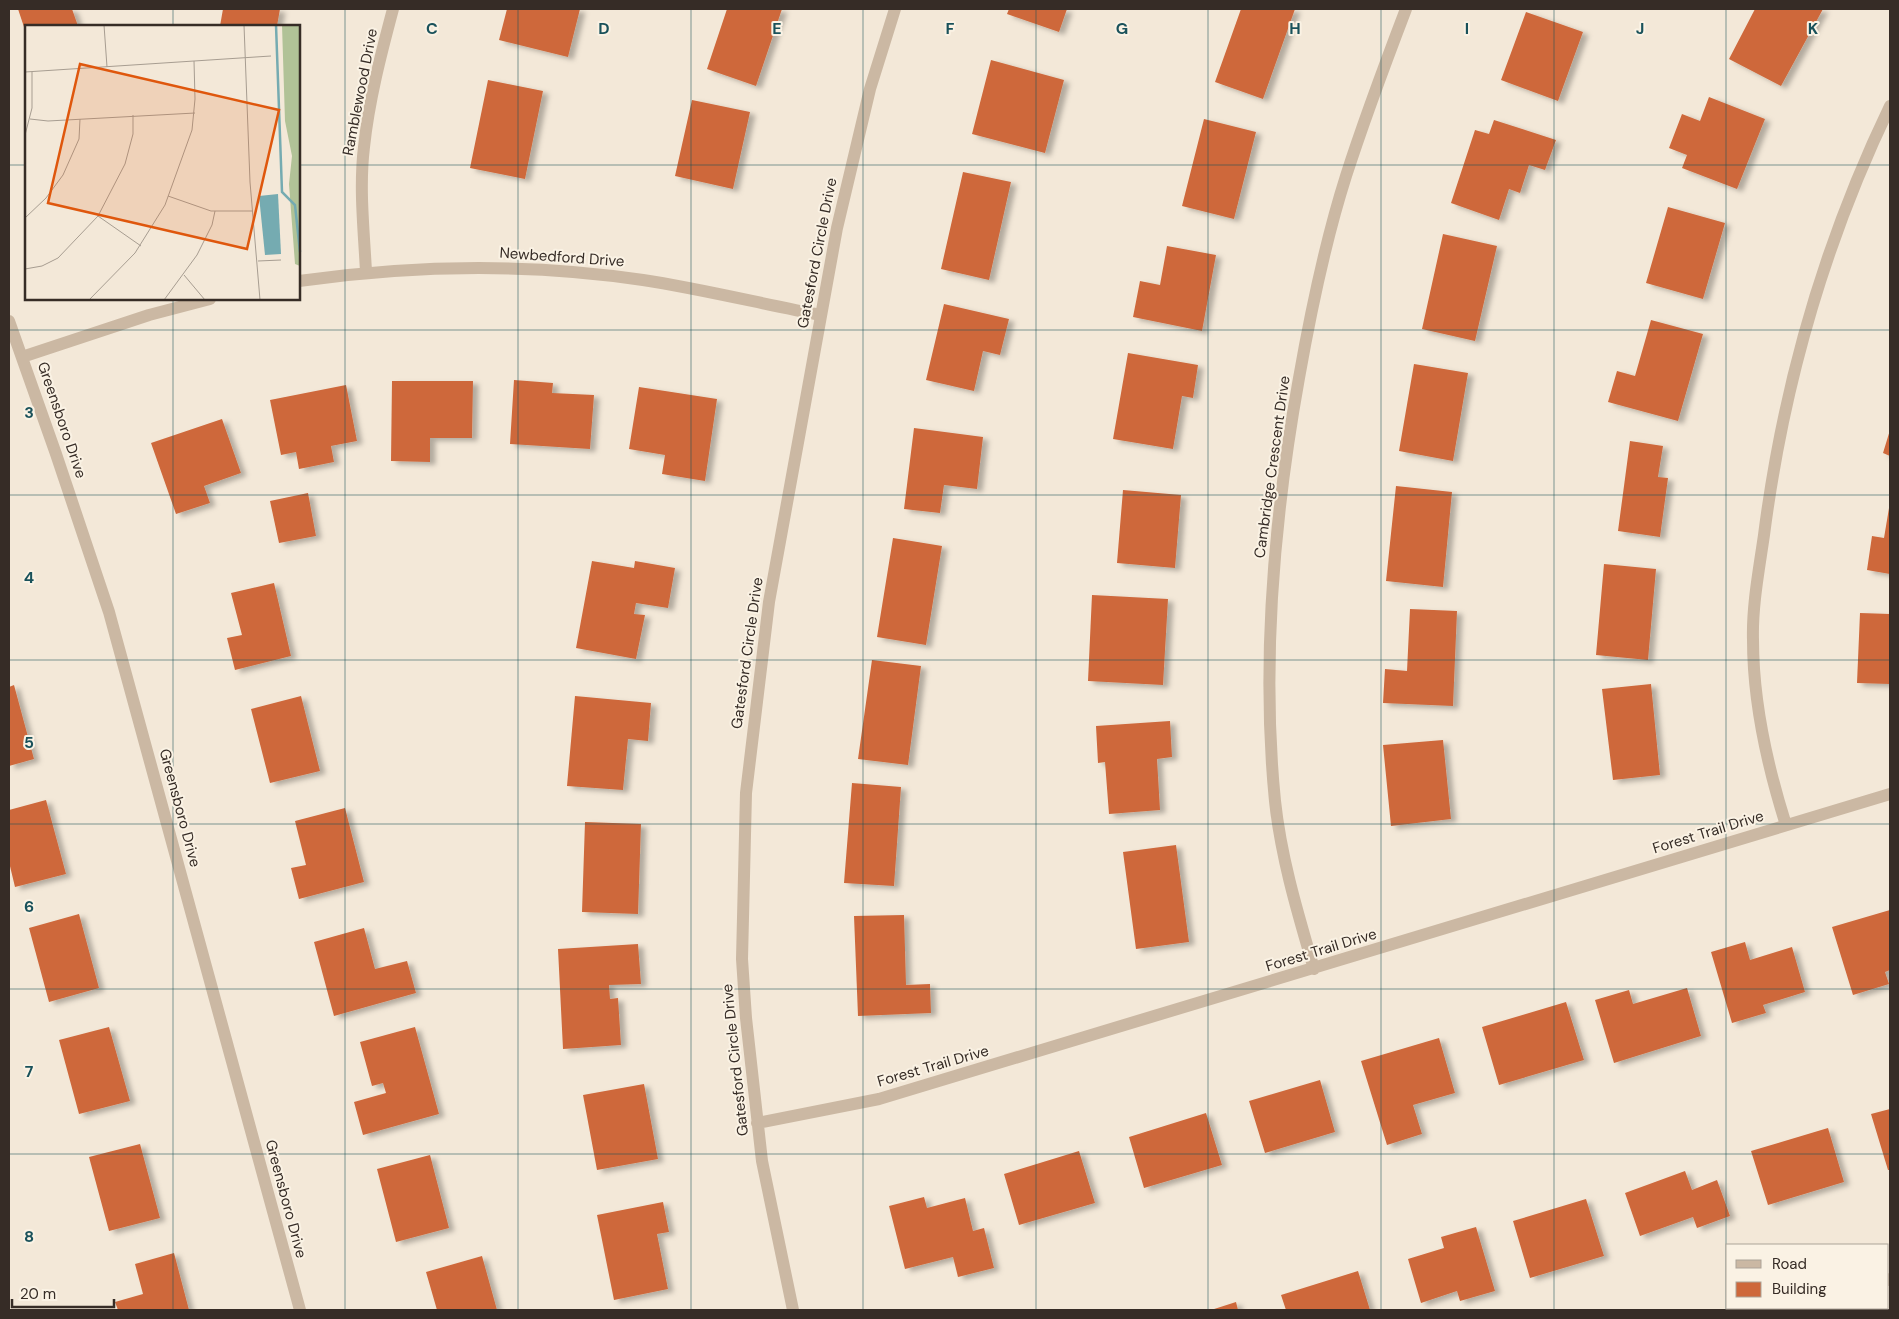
<svg xmlns="http://www.w3.org/2000/svg" width="1899" height="1319" font-family="'DM Sans',sans-serif">
  <style>
    .building { fill: #ce683b; filter: url(#shadow) }
    .lines { fill: none; stroke-linecap: round; stroke-linejoin: round }
    .street { stroke: #cbb8a3; stroke-width: 12 }
    .grid { fill: none; stroke: #19515a; stroke-width: 1; stroke-opacity: 0.55 }
    .labels { text-anchor: middle; dominant-baseline: central; stroke-width: 4; stroke-linejoin: round; paint-order: stroke }
    .street-label { font-size: 15px; fill: #362c26; stroke: #faf2e4 }
    .inset-river { fill: none; stroke: #75abb1; stroke-width: 2.5 }
    .inset-road { fill: none; stroke: #a79d91; stroke-width: 1 }
    .view { fill: #df570d; fill-opacity: 0.15; stroke: #df570d; stroke-width: 2.5 }
    .inset-edge { fill: none; stroke: #362c26; stroke-width: 2.5 }
    .grid-label { font-size: 16px; text-anchor: middle; font-weight: bold; fill: #19515a; stroke: #faf2e4; stroke-width: 4; stroke-linejoin: round; paint-order: stroke }
  </style>
  <defs>
    <filter id="shadow"><feDropShadow dx="5.5" dy="3" stdDeviation="2.5" flood-color="#0004"/></filter>
  </defs>
  <rect width="100%" height="100%" fill="#f3e8d8"/>
  <path class="building" d="M18,9H72L78,26H26V33Z
    M223,9H280L277,26H220Z
    M507,9H580L568,57L499,40Z
    M727,9H782L756,86L707,69Z
    M1009,9H1067L1059,32L1007,14Z
    M1241,9H1295L1263,99L1215,82Z
    M1755,9H1823L1781,86L1729,59Z
    M1526,12L1583,32L1558,101L1501,80Z
    M991,60L1064,80L1045,153L972,134Z
    M488,80L543,91L525,179L470,168Z
    M1709,97L1765,119L1737,189L1682,168L1687,155L1669,148L1682,114L1700,121Z
    M692,100L750,112L733,189L675,176Z
    M1204,119L1256,132L1234,219L1182,206Z
    M1494,120L1556,140L1545,170L1529,165L1520,193L1509,189L1499,220L1451,203L1475,130L1489,134Z
    M963,172L1011,182L989,280L941,269Z
    M1668,207L1725,223L1703,299L1646,283Z
    M1443,234L1497,246L1475,341L1422,329Z
    M1167,246L1216,255L1202,331L1133,317L1140,281L1160,285Z
    M944,304L1009,319L1000,355L983,351L974,391L926,380Z
    M1651,320L1703,334L1678,421L1608,402L1617,371L1635,376Z
    M1128,353L1198,365L1193,398L1182,396L1173,449L1113,439Z
    M1414,364L1468,373L1453,461L1399,451Z
    M514,380L553,383L552,393L594,395L590,449L510,444Z
    M392,381H473L472,438H430V462L391,461Z
    M346,385L357,441L331,446L334,462L299,469L296,452L281,455L270,400Z
    M639,387L717,399L705,481L662,474L665,455L629,449Z
    M222,419L241,473L204,486L210,503L176,514L151,443Z
    M914,428L983,437L977,489L944,485L940,513L904,509Z
    M1890,430V456L1883,453Z
    M1630,441L1663,446L1658,477L1668,478L1660,537L1618,531Z
    M1396,486L1452,492L1443,587L1386,581Z
    M1123,490L1181,495L1175,568L1117,563Z
    M308,493L316,536L279,543L270,501Z
    M1889,508L1890,574L1867,570L1872,536L1884,538Z
    M893,538L942,546L926,645L877,637Z
    M592,561L634,568L635,561L675,568L668,608L636,603L634,614L645,615L636,659L576,648Z
    M1604,564L1656,569L1648,660L1596,655Z
    M274,583L291,656L235,670L227,638L242,635L231,593Z
    M1092,595L1168,599L1163,685L1088,681Z
    M1410,609L1457,611L1453,706L1383,703L1385,669L1407,671Z
    M1860,613L1890,614V684L1857,683Z
    M872,660L921,666L908,765L858,759Z
    M1651,684L1660,775L1613,780L1602,689Z
    M14,685L34,759L9,766V687Z
    M301,696L320,771L270,783L251,709Z
    M575,696L651,703L648,741L628,739L623,790L567,786Z
    M1170,721L1172,757L1157,759L1160,810L1109,814L1105,762L1098,763L1096,726Z
    M1443,740L1451,819L1391,826L1383,745Z
    M852,783L901,787L894,886L844,883Z
    M46,800L66,874L15,887L9,862V810Z
    M345,808L364,882L299,899L291,868L306,865L295,821Z
    M585,822L641,824L638,914L582,912Z
    M1176,845L1189,942L1136,949L1123,852Z
    M1890,910V970L1885,972L1889,984L1853,995L1832,927Z
    M79,914L99,988L49,1002L29,928Z
    M904,915L906,985L930,984L931,1013L858,1016L854,916Z
    M364,928L375,969L407,961L416,993L334,1016L314,942Z
    M1745,942L1750,960L1792,947L1805,992L1763,1005L1766,1013L1732,1023L1711,952Z
    M638,944L641,984L609,985L610,999L618,998L621,1045L563,1049L558,949Z
    M1687,988L1701,1036L1614,1063L1595,1000L1629,990L1633,1004Z
    M1566,1002L1584,1060L1499,1085L1482,1027Z
    M109,1027L130,1101L79,1114L59,1040Z
    M415,1027L439,1114L363,1135L354,1102L386,1093L383,1083L372,1086L360,1042Z
    M1439,1038L1455,1093L1413,1105L1422,1134L1387,1145L1361,1061Z
    M1320,1080L1335,1132L1265,1153L1249,1101Z
    M644,1084L658,1159L597,1170L583,1095Z
    M1890,1109V1170H1888L1871,1114Z
    M1206,1113L1222,1165L1144,1188L1129,1137Z
    M1828,1128L1844,1182L1768,1205L1751,1151Z
    M140,1144L160,1218L109,1231L89,1157Z
    M1079,1151L1095,1203L1019,1225L1004,1174Z
    M430,1155L449,1228L396,1242L377,1169Z
    M1685,1171L1692,1190L1717,1180L1730,1216L1697,1228L1693,1217L1640,1236L1625,1193Z
    M924,1197L927,1208L965,1198L973,1231L984,1228L994,1268L958,1277L953,1257L905,1269L889,1206Z
    M1586,1199L1604,1256L1530,1278L1513,1221Z
    M663,1202L669,1232L657,1234L668,1289L614,1300L597,1215Z
    M1476,1227L1495,1291L1460,1301L1457,1291L1421,1303L1408,1259L1444,1248L1441,1237Z
    M174,1253L189,1310H118L115,1302L143,1294L135,1264Z
    M482,1256L497,1310H437L426,1272Z
    M1358,1271L1370,1310H1286L1281,1295Z
    M1236,1302L1238,1310H1211Z"/>
  <g class="lines">
    <path class="street" d="M366,272C364,231 359,188 364,147C369,100 381,54 393,9
      M299,281C413,265 529,263 643,280C702,289 762,304 821,315
      M9,321L56,454L109,612L300,1310
      M22,357L149,315L210,299
      M1786,825C1767,765 1753,704 1753,640C1752,606 1759,570 1764,535C1783,387 1825,241 1890,106
      M1314,969C1298,914 1281,858 1275,801C1261,660 1274,517 1299,378C1311,310 1325,242 1346,176C1364,120 1385,64 1406,9
      M757,1123L879,1099L1890,794
      M1888,1280L1890,1279
      M793,1310L762,1161L746,1018L742,959L746,793L769,602L837,228L870,89L895,9
      M1787,1310L1795,1308"/>
  </g>
  <path class="grid" d="M173,9V26M345,9V1310M518,9V1310M691,9V1310M863,9V1310M1036,9V1310M1208,9V1310M1381,9V1310M1554,9V1310M1726,9V1310M9,165H26M299,165H1890M173,299V1310M9,330H1890M9,495H1890M9,660H1890M9,824H1890M9,989H1890M9,1154H1890"/>
  <g class="labels">
    <g class="street-label">
      <text transform="translate(360 92) rotate(-79)">Ramblewood Drive</text>
      <text transform="translate(817 253) rotate(-79)">Gatesford Circle Drive</text>
      <text transform="translate(562 257) rotate(4)">Newbedford Drive</text>
      <text transform="translate(62 420) rotate(71)">Greensboro Drive</text>
      <text transform="translate(1272 467) rotate(-82)">Cambridge Crescent Drive</text>
      <text transform="translate(747 653) rotate(-82)">Gatesford Circle Drive</text>
      <text transform="translate(180 808) rotate(75)">Greensboro Drive</text>
      <text transform="translate(1708 832) rotate(-17)">Forest Trail Drive</text>
      <text transform="translate(1321 950) rotate(-17)">Forest Trail Drive</text>
      <text transform="translate(735 1060) rotate(-96)">Gatesford Circle Drive</text>
      <text transform="translate(933 1066) rotate(-16)">Forest Trail Drive</text>
      <text transform="translate(286 1199) rotate(75)">Greensboro Drive</text>
    </g>
  </g>
  <g transform="translate(25 25)">
    <rect width="275" height="275" fill="#f3e8d8"/>
    <path d="M257,0H275V241L270,239L264,159L267,131L260,96Z" fill="#b1c297"/>
    <path d="M253,169L256,229L240,230L234,171Z" fill="#75abb1"/>
    <path class="inset-river" d="M251,0L257,167L270,180L275,227"/>
    <path class="inset-road" d="M79,0L82,42M219,0L225,157L235,275M0,47L246,31M5,94L23,96L170,88M0,110L7,83V47M143,171L186,186H228M73,191L116,221M0,193L21,173L38,150L54,114L55,94M233,236L256,235M0,244L17,241L33,233L73,191L100,139L108,109V90M159,250L180,275M64,275L110,228L140,180L167,105L170,74L169,36M139,275L172,230L187,200L190,186"/>
    <path class="view" d="M55,39L254,85L222,224L23,178Z"/>
    <rect width="275" height="275" class="inset-edge"/>
  </g>
  <g class="grid-label">
    <text x="432" y="34">C</text>
    <text x="604" y="34">D</text>
    <text x="777" y="34">E</text>
    <text x="950" y="34">F</text>
    <text x="1122" y="34">G</text>
    <text x="1295" y="34">H</text>
    <text x="1467" y="34">I</text>
    <text x="1640" y="34">J</text>
    <text x="1813" y="34">K</text>
    <text x="29" y="418">3</text>
    <text x="29" y="583">4</text>
    <text x="29" y="748">5</text>
    <text x="29" y="912">6</text>
    <text x="29" y="1077">7</text>
    <text x="29" y="1242">8</text>
  </g>
  <rect width="1899" height="1319" fill="none" stroke="#362c26" stroke-width="20"/>
  <rect x="1726" y="1244" width="162" height="65" fill="#faf2e4" stroke="#aca398"/>
  <rect x="1736" y="1260" width="25" height="8" fill="#cbb8a3" stroke="#aca398"/>
  <text x="1772" y="1269" font-size="15" fill="#362c26">Road</text>
  <rect x="1736" y="1282" width="25" height="15" fill="#ce683b" stroke="#aca398"/>
  <text x="1772" y="1294" font-size="15" fill="#362c26">Building</text>
  <path d="M12 1299v8h102v-8" fill="none" stroke="#362c26" stroke-width="2.5"/>
  <text x="20" y="1299" font-size="15" fill="#362c26" stroke="#faf2e4" stroke-width="4" paint-order="stroke">20 m</text>
</svg>
